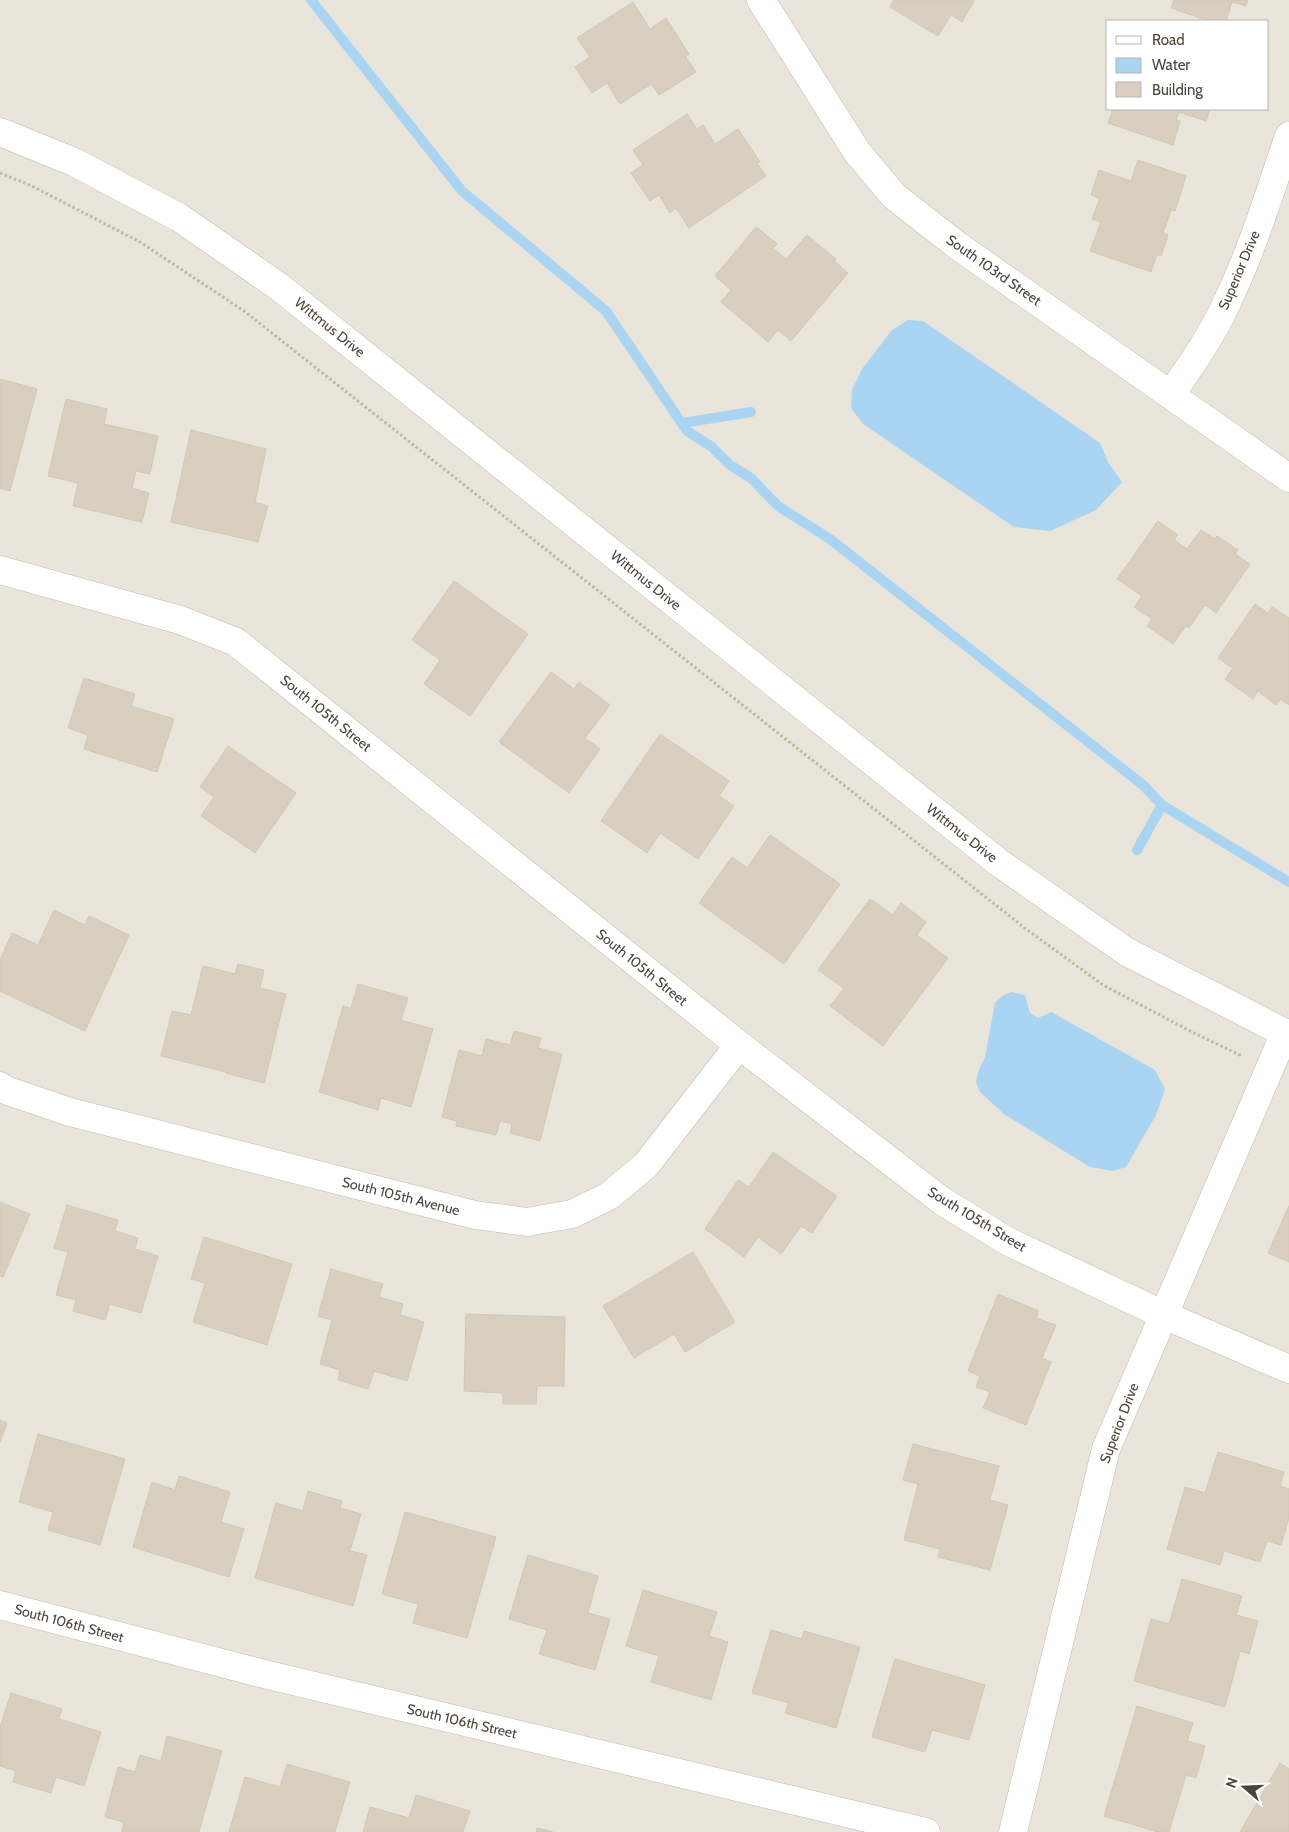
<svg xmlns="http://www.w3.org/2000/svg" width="1289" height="1832" font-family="Cabin,sans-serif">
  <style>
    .residential { fill: #eae5da; fill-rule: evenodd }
    .water { fill: #a9d4f2 }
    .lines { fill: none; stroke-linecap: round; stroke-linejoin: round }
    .stream { stroke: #a9d4f2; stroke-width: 10 }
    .building { fill: #d8cfc1; stroke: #d3c7b4 }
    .minor-casing { stroke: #c2bbae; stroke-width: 29 }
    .path { stroke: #c4b79f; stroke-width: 3; stroke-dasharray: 2.5 2.5; stroke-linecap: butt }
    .minor { stroke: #fff; stroke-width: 28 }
    .labels { text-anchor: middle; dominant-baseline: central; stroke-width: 4; stroke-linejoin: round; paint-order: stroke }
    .street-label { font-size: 14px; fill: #4b4439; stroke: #fff }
  </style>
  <rect width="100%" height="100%" fill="#f6f3ec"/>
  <path class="residential" d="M0,0H1289V1832H0ZM1108,21H1268V109H1108Z"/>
  <path class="water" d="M908,320L923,321L1100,443L1108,462L1122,482L1096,510L1050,531L1014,527L863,424L851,408L852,390L862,369L892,330Z
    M1011,992L1025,995L1030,1013L1038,1018L1051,1012L1155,1070L1165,1089L1156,1115L1126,1167L1113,1171L1090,1167L1004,1114L980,1092L976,1082L979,1069L985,1057L995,1003L1002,996Z"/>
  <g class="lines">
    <path class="stream" d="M311,0L462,191L606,311L687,431L712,447L730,465L751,478L778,506L830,539L1143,785L1162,805L1137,850
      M682,423L751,412
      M1162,805L1289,882"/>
  </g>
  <path class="building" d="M894,0H972L974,1L962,22L951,15L938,36L890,7Z
    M1174,0H1248L1246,6L1232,2L1226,21H1209L1171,8Z
    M633,2L650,29L666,18L689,54L686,57L696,72L659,95L651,84L620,104L607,83L592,93L575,67L590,57L577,38Z
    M1113,109H1210L1206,121L1179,112L1176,120L1180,121L1173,145L1108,123Z
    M687,114L697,129L703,125L715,144L738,129L760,162L757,163L766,176L689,228L676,208L670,213L659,195L650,201L631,173L643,165L633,150Z
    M1138,160L1186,176L1175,211L1171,210L1163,233L1168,235L1161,256L1157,254L1151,272L1090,251L1101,222L1092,219L1100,198L1091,195L1099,170L1131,181Z
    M756,227L777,244L773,248L786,259L807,235L836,259L834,261L848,273L791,341L778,330L768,342L721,302L731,290L715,276Z
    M0,379L37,389L10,491L0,488Z
    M66,399L107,409L104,424L158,436L150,474L136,471L132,488L149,493L142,522L73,506L78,483L48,476Z
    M191,430L266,449L255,502L268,506L258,542L171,522Z
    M1158,521L1178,535L1174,540L1187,549L1201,530L1215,539L1217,536L1238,550L1235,554L1250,564L1216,613L1205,605L1189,628L1186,626L1173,644L1147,626L1152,619L1134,607L1142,596L1117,579Z
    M454,581L528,634L470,716L424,684L440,660L412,640Z
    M1255,604L1268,613L1272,607L1289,618V705L1280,699L1276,705L1258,691L1253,699L1225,679L1233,668L1218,658Z
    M551,672L574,689L579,682L610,705L585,738L600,749L569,793L499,742Z
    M84,678L135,694L131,706L174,719L157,772L84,749L88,735L68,728Z
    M660,734L729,781L719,796L734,806L698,859L660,833L647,853L601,821Z
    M228,746L296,793L255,853L201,816L214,797L200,787Z
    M770,835L840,884L784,964L699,903L732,857L747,868Z
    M870,899L893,915L901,903L926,922L917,935L948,958L883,1046L830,1006L844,988L818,970Z
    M54,910L85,925L89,916L129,935L85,1031L0,991V960L12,933L38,945Z
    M238,964L264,970L260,988L286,994L264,1083L226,1073V1072L161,1056L172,1011L191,1015L203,966L235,974Z
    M358,984L408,998L401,1020L433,1029L411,1107L381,1098L378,1110L319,1092L343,1006L351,1008Z
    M514,1031L541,1038L538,1048L562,1054L540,1141L510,1133L512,1124L500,1121L496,1135L456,1126L457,1121L442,1117L459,1050L482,1056L486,1039L510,1045Z
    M773,1152L837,1196L812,1233L801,1226L781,1254L758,1237L744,1257L705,1229L738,1180L749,1187Z
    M0,1202L30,1214L3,1277L0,1276Z
    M67,1205L118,1220L115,1231L138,1238L135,1249L158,1256L141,1313L110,1304L105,1320L73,1311L76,1300L56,1295L68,1252L54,1248Z
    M1289,1206V1262L1268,1253Z
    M204,1237L292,1264L267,1345L193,1322L205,1283L191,1279Z
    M693,1252L735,1322L685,1352L674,1334L634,1358L603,1306Z
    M331,1269L383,1284L379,1297L403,1304L400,1315L424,1322L407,1381L374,1371L368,1389L338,1380L340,1370L320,1364L332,1320L318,1316Z
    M998,1294L1039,1311L1036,1318L1056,1325L1042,1358L1051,1362L1026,1425L983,1408L990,1392L976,1387L980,1376L968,1371Z
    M466,1314L565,1317L564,1386H537L536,1404H503V1393L464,1391Z
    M0,1420L7,1423L0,1442Z
    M38,1434L125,1459L100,1545L48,1530L53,1512L19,1502Z
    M913,1444L999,1466L990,1500L1008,1505L990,1570L938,1557L940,1549L904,1540L918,1484L903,1480Z
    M1218,1452L1284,1472L1280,1486L1289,1489V1518L1281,1545L1267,1541L1260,1562L1224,1551L1220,1565L1167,1549L1185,1487L1205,1493Z
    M179,1476L230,1492L221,1522L244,1529L229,1577L133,1547L152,1482L175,1490Z
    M308,1491L342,1501L340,1508L361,1514L350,1551L367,1555L353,1606L255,1578L276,1503L303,1511Z
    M405,1512L496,1537L467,1638L413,1623L418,1604L382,1594Z
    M528,1555L598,1576L588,1613L610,1619L595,1670L539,1654L547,1630L509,1619Z
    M1182,1579L1242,1596L1236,1615L1258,1621L1249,1654L1240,1651L1225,1707L1134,1681L1151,1619L1169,1624Z
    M643,1590L717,1612L709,1636L728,1642L711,1700L651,1682L659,1656L626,1646Z
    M771,1630L802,1639L804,1631L860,1647L836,1728L785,1713L789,1703L752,1693Z
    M895,1659L985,1685L969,1740L932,1730L925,1752L872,1737Z
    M11,1693L62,1709L59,1719L101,1732L84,1786L56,1777L51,1793L13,1782L16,1771L0,1766V1727Z
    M1137,1706L1193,1723L1187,1741L1205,1746L1196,1778L1186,1775L1169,1832H1158L1104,1816Z
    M167,1736L222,1751L199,1832H122L124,1822L105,1817L118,1767L135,1772L140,1755L161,1761Z
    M1280,1763L1289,1769V1832H1240Z
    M287,1764L350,1782L335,1832H229L245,1777L280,1787Z
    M416,1795L470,1811L463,1832H363L370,1807L409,1818Z
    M537,1828L553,1832H536Z"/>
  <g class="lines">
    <g class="minor-casing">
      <path id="minor" d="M761,0L857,152L894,196L958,246L1289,478
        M0,132L74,162L180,218L278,286L998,862L1127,952L1289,1035
        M1171,394C1192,364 1213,334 1228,300C1253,248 1270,191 1289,136
        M0,570L180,620L236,642L739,1045L942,1201L1007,1241L1164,1315L1289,1369
        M0,1086L8,1091L70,1112L475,1215L527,1222L572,1214L609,1196L646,1165L739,1045
        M0,1605L256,1672L926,1832
        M1013,1832L1106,1449L1285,1033"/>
    </g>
    <path class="path" d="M0,173L32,186L140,242L244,311L1026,929L1103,985L1192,1032L1242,1056"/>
    <use href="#minor" class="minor"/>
  </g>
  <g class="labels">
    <g class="street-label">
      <text transform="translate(994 270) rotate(35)">South 103rd Street</text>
      <text transform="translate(1239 270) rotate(-67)">Superior Drive</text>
      <text transform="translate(330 327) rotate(39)">Wittmus Drive</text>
      <text transform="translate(646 580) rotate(39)">Wittmus Drive</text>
      <text transform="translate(326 713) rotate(39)">South 105th Street</text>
      <text transform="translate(962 833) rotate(38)">Wittmus Drive</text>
      <text transform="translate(642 967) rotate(39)">South 105th Street</text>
      <text transform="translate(401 1196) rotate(14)">South 105th Avenue</text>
      <text transform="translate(977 1219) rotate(31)">South 105th Street</text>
      <text transform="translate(1119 1423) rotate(-69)">Superior Drive</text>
      <text transform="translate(69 1623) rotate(15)">South 106th Street</text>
      <text transform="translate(462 1721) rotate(13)">South 106th Street</text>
    </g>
  </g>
  <rect x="1106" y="20" width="162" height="90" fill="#ffffff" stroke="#b7b4b0"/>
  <rect x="1116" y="36" width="25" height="8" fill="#ffffff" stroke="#b7b4b0"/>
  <text x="1152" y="45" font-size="15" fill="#4b4439">Road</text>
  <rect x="1116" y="58" width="25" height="15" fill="#a9d4f2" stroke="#b7b4b0"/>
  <text x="1152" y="70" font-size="15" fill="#4b4439">Water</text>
  <rect x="1116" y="82" width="25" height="15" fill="#d8cfc1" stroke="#b7b4b0"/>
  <text x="1152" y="95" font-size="15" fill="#4b4439">Building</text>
  <g transform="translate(1244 1787) rotate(289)" stroke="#ffffff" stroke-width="4" paint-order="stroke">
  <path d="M0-4L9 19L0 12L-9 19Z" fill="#4b4439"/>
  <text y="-8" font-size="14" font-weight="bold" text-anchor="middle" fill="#4b4439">N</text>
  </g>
</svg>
